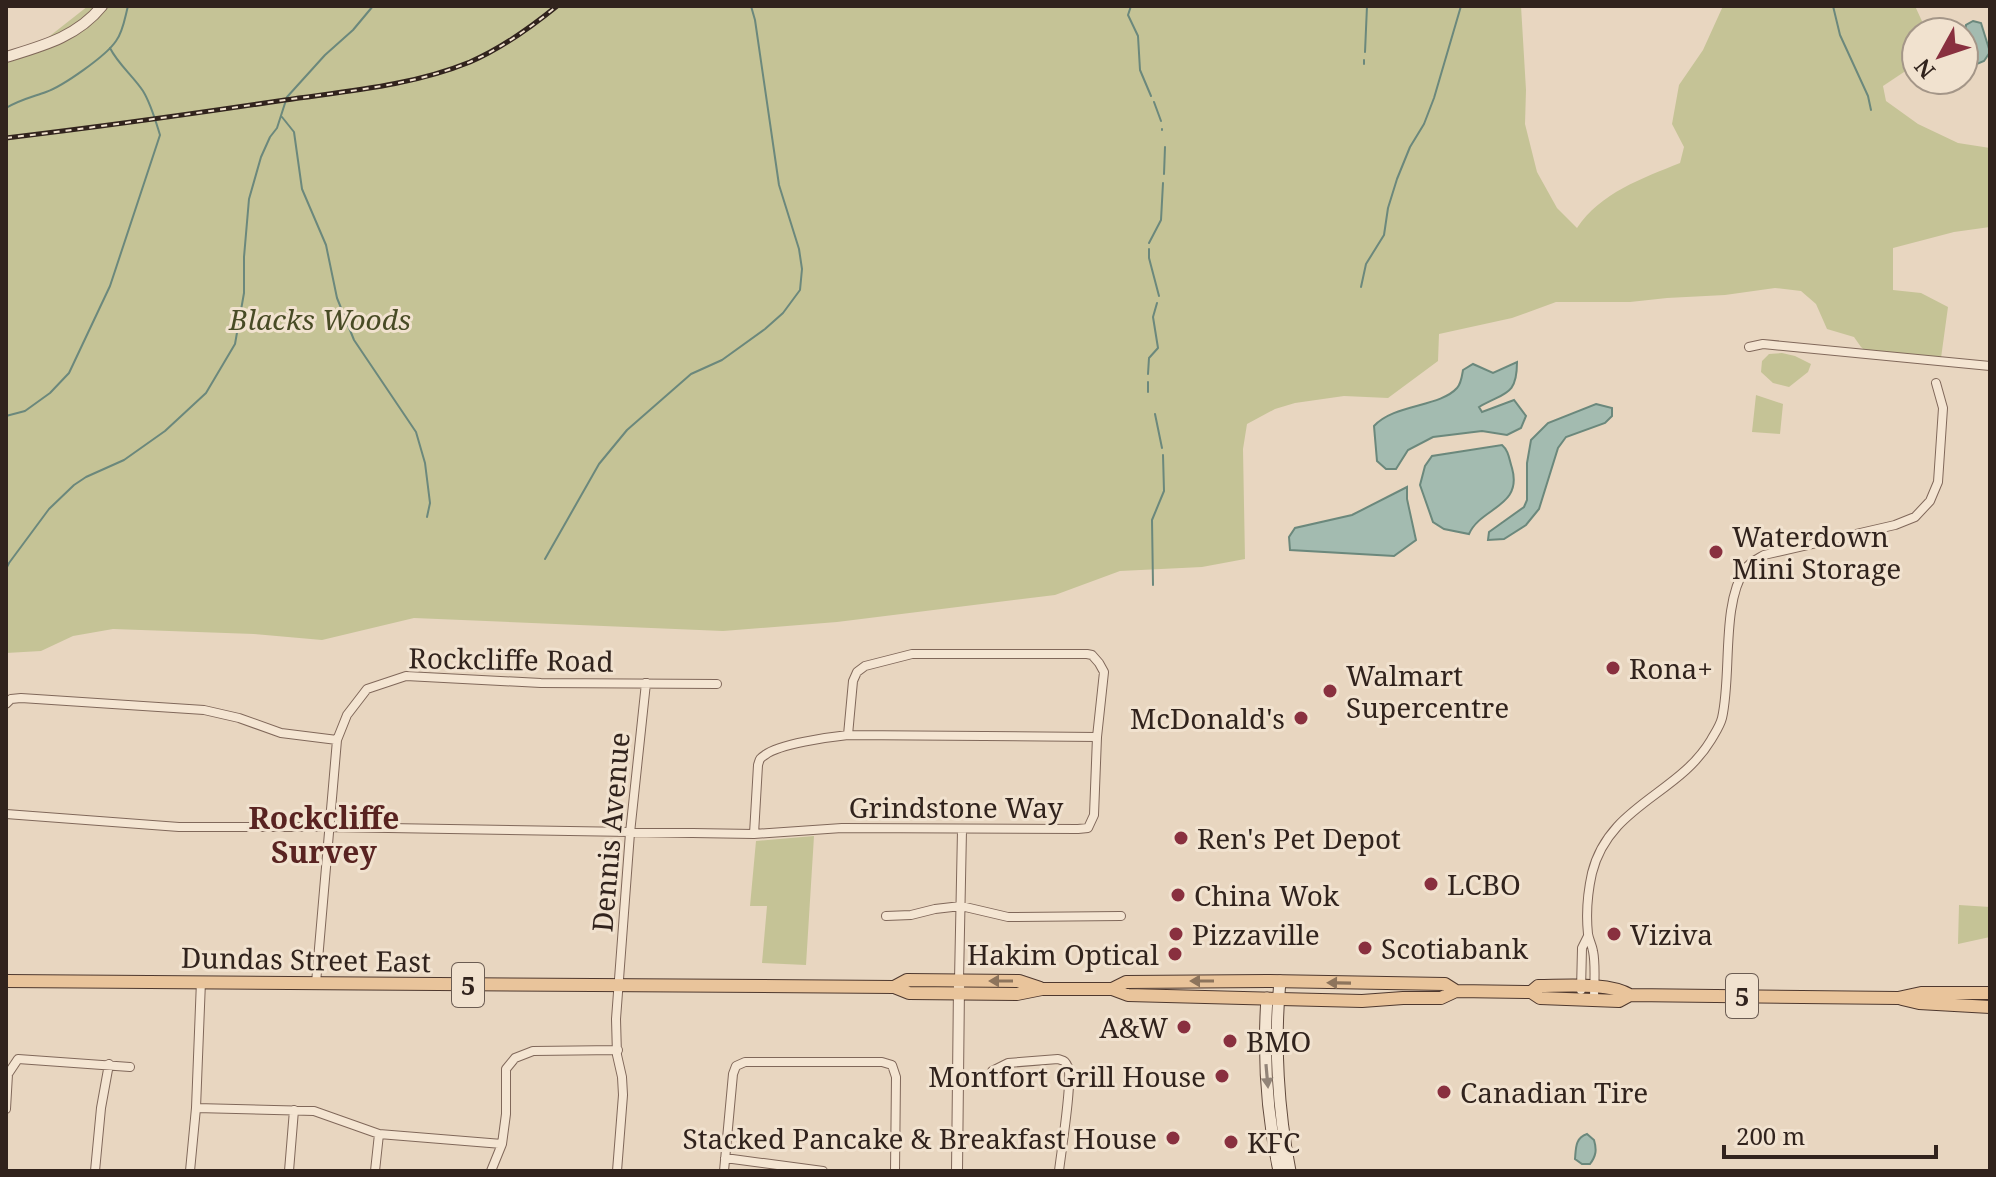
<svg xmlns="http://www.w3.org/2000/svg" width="1996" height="1177" font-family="'Noto Serif',serif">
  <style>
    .green { fill: #c5c396 }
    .water { fill: #a3bbb0; stroke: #6b887c; stroke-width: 2 }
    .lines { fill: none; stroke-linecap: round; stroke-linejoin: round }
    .stream { stroke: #6b887c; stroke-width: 2 }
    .minor-casing { stroke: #80685a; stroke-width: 10 }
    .tertiary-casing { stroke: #80685a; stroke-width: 12 }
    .secondary-casing { stroke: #614a3d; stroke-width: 13 }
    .primary-casing { stroke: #4e382e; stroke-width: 14 }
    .minor { stroke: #f4e5d2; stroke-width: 8 }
    .tertiary { stroke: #f4e5d2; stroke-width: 10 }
    .secondary { stroke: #f4e5d2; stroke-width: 11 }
    .primary { stroke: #e9c49b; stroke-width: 12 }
    .rail-casing { stroke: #31231d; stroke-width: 5 }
    .rail { stroke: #f1e2cf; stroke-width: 2; stroke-dasharray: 6; stroke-linecap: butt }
    .oneway { fill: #8d745c }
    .oneway2 { fill: #928478 }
    .poi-dot { fill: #89303f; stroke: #f1e2cf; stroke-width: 3 }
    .labels { text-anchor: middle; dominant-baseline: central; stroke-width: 6; stroke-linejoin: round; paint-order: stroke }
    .shield { fill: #f1e2cf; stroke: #6b5c52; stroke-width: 2 }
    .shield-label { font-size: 26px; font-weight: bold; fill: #31231d }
    .park-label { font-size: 28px; font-style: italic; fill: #484b25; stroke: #f1e2cf }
    .poi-label { font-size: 28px; fill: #31231d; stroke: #f1e2cf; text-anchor: start }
    .street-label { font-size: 28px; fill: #31231d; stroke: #f1e2cf }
    .neighbourhood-label { font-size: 30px; font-weight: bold; fill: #592321; stroke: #f1e2cf }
  </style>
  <rect width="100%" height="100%" fill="#e8d6c0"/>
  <path class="green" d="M88,6H1521L1526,90L1525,124L1537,172L1557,208L1577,228C1600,193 1643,178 1680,163L1684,147L1672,124L1679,85L1703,50L1723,6H1915L1927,32H1916V64L1883,86L1886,101L1918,124L1958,143L1990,148V227L1954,232L1893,248V290L1921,293L1948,307L1941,358L1869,354L1861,347L1854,337L1827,329L1816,304L1801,291L1775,288L1725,295L1667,298L1630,302H1556L1512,318L1439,334L1438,361L1388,398L1344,396L1295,403L1275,409L1247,424L1243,449L1245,559L1202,567L1120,571L1055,595L837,622L723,631L414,618L322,640L254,634L113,629L73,636L41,651L6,653V59L32,50Z
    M1782,353L1795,356L1811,364L1808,372L1789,387L1773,383L1761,372L1762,361L1769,354Z
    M1756,395L1783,404L1780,434L1752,432Z
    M814,836L806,965L762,963L767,906H750L756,841Z
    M1959,905L1990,907V937L1958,944Z"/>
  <path class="water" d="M1973,21L1981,23L1990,52L1984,61L1977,64L1971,61L1964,37L1966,25Z
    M1517,362C1517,396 1505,392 1479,407L1482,412L1514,400L1526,416L1521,428L1507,435L1482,431L1433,437L1408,450L1396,469H1386L1377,461L1374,426C1394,404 1440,407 1457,388C1461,384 1462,376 1463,370L1473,364L1493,373Z
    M1596,404L1612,408V416L1605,423L1566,437L1558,448L1539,509L1526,525L1504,539L1488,540L1489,532L1524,507L1527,500V463L1531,440L1548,423Z
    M1502,445C1509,451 1509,459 1512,468C1523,507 1481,507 1469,534L1444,529L1433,522L1420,485L1425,466L1432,456Z
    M1407,487V499L1416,540L1394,556L1290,550L1289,537L1295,528L1352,515Z
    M1587,1134L1594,1140C1597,1150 1596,1156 1590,1164H1582L1575,1159C1576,1148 1575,1138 1587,1134Z"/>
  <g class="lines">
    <path class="stream" d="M1131,6L1128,15L1138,36L1140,70L1151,96
      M1833,6L1840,35L1868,96L1871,110
      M1365,52L1367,6
      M1364,64V60
      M1154,102L1161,121
      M6,108C19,100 32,97 46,92C63,86 106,56 116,41C123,32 125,17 128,6
      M282,117L294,132L302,189L326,245L337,298L354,340L416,432L425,463L430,503L427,517
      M1162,129V130
      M1164,174L1165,147
      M1149,243L1161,220L1163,183
      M1149,249V258L1159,296
      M1361,287L1366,264L1384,235L1388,208L1397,179L1410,147L1424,124L1434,98L1461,6
      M1148,374L1149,358L1158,348L1153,317L1157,303
      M1148,392V382
      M1155,414L1162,448
      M6,416L25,411L50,393L69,373L110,286L160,135C155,119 151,104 143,91C133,76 118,64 110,48
      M545,559L599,464L627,430L691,374L722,360L765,329L783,313L800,290L802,269L799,249L779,185L755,20L751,6
      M6,569L9,563L49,509L74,485L86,477L124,460L165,431L206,393L235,344L244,293V257L249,199L261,157L270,137L277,128L287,97L325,55L353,30L373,6
      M1153,585L1152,520L1164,491L1163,455"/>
    <g class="minor-casing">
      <path id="minor" d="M1749,347L1763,344L1990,366
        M6,704L11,699L21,698L204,710L239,718L281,733L337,740
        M6,814L179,827H328L754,834L842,828L1078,829L1088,828L1094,815L1097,737L1104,672L1099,663L1092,655L1087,654H912L865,666L857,672L853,681L848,735
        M754,834L758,765C760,759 759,759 765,755C779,744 829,737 848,735L1097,737
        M886,916L911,915L935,909L961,906L1008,917L1121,916
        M959,980L962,830
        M316,983L337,740L347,715L367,689L406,676L541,683L717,684
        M1581,990L1582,948L1588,936
        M1594,1000C1594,984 1596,966 1593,951C1592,945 1589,940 1588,934C1586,915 1588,891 1592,873C1609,805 1678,795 1711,740C1715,733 1720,726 1722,718C1732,675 1721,605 1745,569C1750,562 1757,559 1764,555L1895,525L1915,517L1930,501L1938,482L1943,408L1936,383
        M992,1071L1008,1063L1058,1059C1064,1061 1065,1060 1068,1067C1073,1079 1061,1153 1059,1171
        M196,1108L314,1111L379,1134L502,1144
        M6,1109L8,1074L18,1059L130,1067
        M725,1158L823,1171
        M95,1171L101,1108L109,1064
        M190,1171L196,1108L201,981
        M289,1171L294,1110
        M375,1171L379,1134
        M491,1171L502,1144L506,1114V1069L515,1058L533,1051L618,1050
        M617,1171L623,1095L622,1077L617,1055L616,1019L630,833L646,683
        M724,1171L733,1074L736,1066L745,1062H882L892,1065L896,1077L895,1171"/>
    </g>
    <g class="tertiary-casing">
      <path id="tertiary" d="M6,57C42,46 77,37 102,6
        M957,1171L959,986"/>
    </g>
    <g class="secondary-casing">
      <path id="secondary" d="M1280,981C1274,1042 1278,1111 1290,1171
        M1267,998C1263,1055 1267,1115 1279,1171"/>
    </g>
    <g class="primary-casing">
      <path id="primary" d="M6,981L894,987L909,993L1017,994L1042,989H1112L1128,995L1362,1001L1403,998H1441L1456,991L1531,992L1540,998L1619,1001L1630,995L1898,998L1921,993H1990
        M894,987L907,980L1019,981L1040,988
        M1112,989L1126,982L1268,981L1445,984L1456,991
        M1531,992L1538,986C1564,986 1609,982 1630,995
        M1902,999L1919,1003L1990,1007"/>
    </g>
    <use href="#minor" class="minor"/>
    <use href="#tertiary" class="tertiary"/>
    <use href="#secondary" class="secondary"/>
    <use href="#primary" class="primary"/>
    <g class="rail-casing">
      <path id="rail" d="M6,138C99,127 192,114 285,100C347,91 411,86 470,62C502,48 530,28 557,6"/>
    </g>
    <use href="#rail" class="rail"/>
  </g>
  <defs><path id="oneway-solid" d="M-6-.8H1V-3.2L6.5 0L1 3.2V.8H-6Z" transform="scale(2)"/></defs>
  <g class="oneway">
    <use href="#oneway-solid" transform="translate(1001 981) rotate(-180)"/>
    <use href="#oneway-solid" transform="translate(1202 981) rotate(-180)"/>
    <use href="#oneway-solid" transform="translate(1339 983) rotate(-179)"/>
  </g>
  <use class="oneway2" href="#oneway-solid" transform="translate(1267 1076) rotate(85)"/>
  <g class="poi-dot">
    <circle cx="1716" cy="552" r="8"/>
    <circle cx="1613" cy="668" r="8"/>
    <circle cx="1330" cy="691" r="8"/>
    <circle cx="1301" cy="718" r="8"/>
    <circle cx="1181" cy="838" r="8"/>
    <circle cx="1431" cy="884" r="8"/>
    <circle cx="1178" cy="895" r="8"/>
    <circle cx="1176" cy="934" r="8"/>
    <circle cx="1614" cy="934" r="8"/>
    <circle cx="1365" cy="948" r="8"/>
    <circle cx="1175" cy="954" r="8"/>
    <circle cx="1184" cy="1027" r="8"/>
    <circle cx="1230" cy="1041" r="8"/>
    <circle cx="1222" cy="1076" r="8"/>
    <circle cx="1444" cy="1092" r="8"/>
    <circle cx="1173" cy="1138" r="8"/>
    <circle cx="1231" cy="1142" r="8"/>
  </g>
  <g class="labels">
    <g class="shield">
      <rect x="452" y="963" width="32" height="44" rx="6"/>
      <rect x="1726" y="974" width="32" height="44" rx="6"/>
    </g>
    <g class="shield-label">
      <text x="468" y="985">5</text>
      <text x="1742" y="996">5</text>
    </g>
    <g class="park-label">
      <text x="320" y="319">Blacks Woods</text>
    </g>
    <g class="poi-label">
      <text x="1732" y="536">Waterdown<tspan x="1732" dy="32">Mini Storage</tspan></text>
      <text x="1629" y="668">Rona+</text>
      <text x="1346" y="675">Walmart<tspan x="1346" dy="32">Supercentre</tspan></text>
      <text x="1285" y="718" text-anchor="end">McDonald's</text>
      <text x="1197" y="838">Ren's Pet Depot</text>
      <text x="1447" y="884">LCBO</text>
      <text x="1194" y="895">China Wok</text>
      <text x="1192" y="934">Pizzaville</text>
      <text x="1630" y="934">Viziva</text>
      <text x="1381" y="948">Scotiabank</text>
      <text x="1159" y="954" text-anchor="end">Hakim Optical</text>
      <text x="1168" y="1027" text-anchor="end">A&amp;W</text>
      <text x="1246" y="1041">BMO</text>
      <text x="1206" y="1076" text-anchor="end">Montfort Grill House</text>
      <text x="1460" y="1092">Canadian Tire</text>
      <text x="1157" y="1138" text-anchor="end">Stacked Pancake &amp; Breakfast House</text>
      <text x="1247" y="1142">KFC</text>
    </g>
    <g class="street-label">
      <text transform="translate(511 659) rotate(1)">Rockcliffe Road</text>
      <text x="956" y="807">Grindstone Way</text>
      <text transform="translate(610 832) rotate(-85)">Dennis Avenue</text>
      <text transform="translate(306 959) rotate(1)">Dundas Street East</text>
    </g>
    <g class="neighbourhood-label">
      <text x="324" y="817">Rockcliffe<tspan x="324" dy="34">Survey</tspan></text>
    </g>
  </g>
  <rect width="1996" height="1177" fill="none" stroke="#31231d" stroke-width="16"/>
  <g transform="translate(1940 56) rotate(230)"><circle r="38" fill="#f1e2cf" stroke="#a49688" stroke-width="2"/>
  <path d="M0-6L14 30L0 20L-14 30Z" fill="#89303f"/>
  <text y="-12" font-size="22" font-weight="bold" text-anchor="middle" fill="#31231d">N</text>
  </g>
  <path d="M1724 1145v12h212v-12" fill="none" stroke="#31231d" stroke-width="4"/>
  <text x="1736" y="1145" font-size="24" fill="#31231d" stroke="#f1e2cf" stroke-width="6" paint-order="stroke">200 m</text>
</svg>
